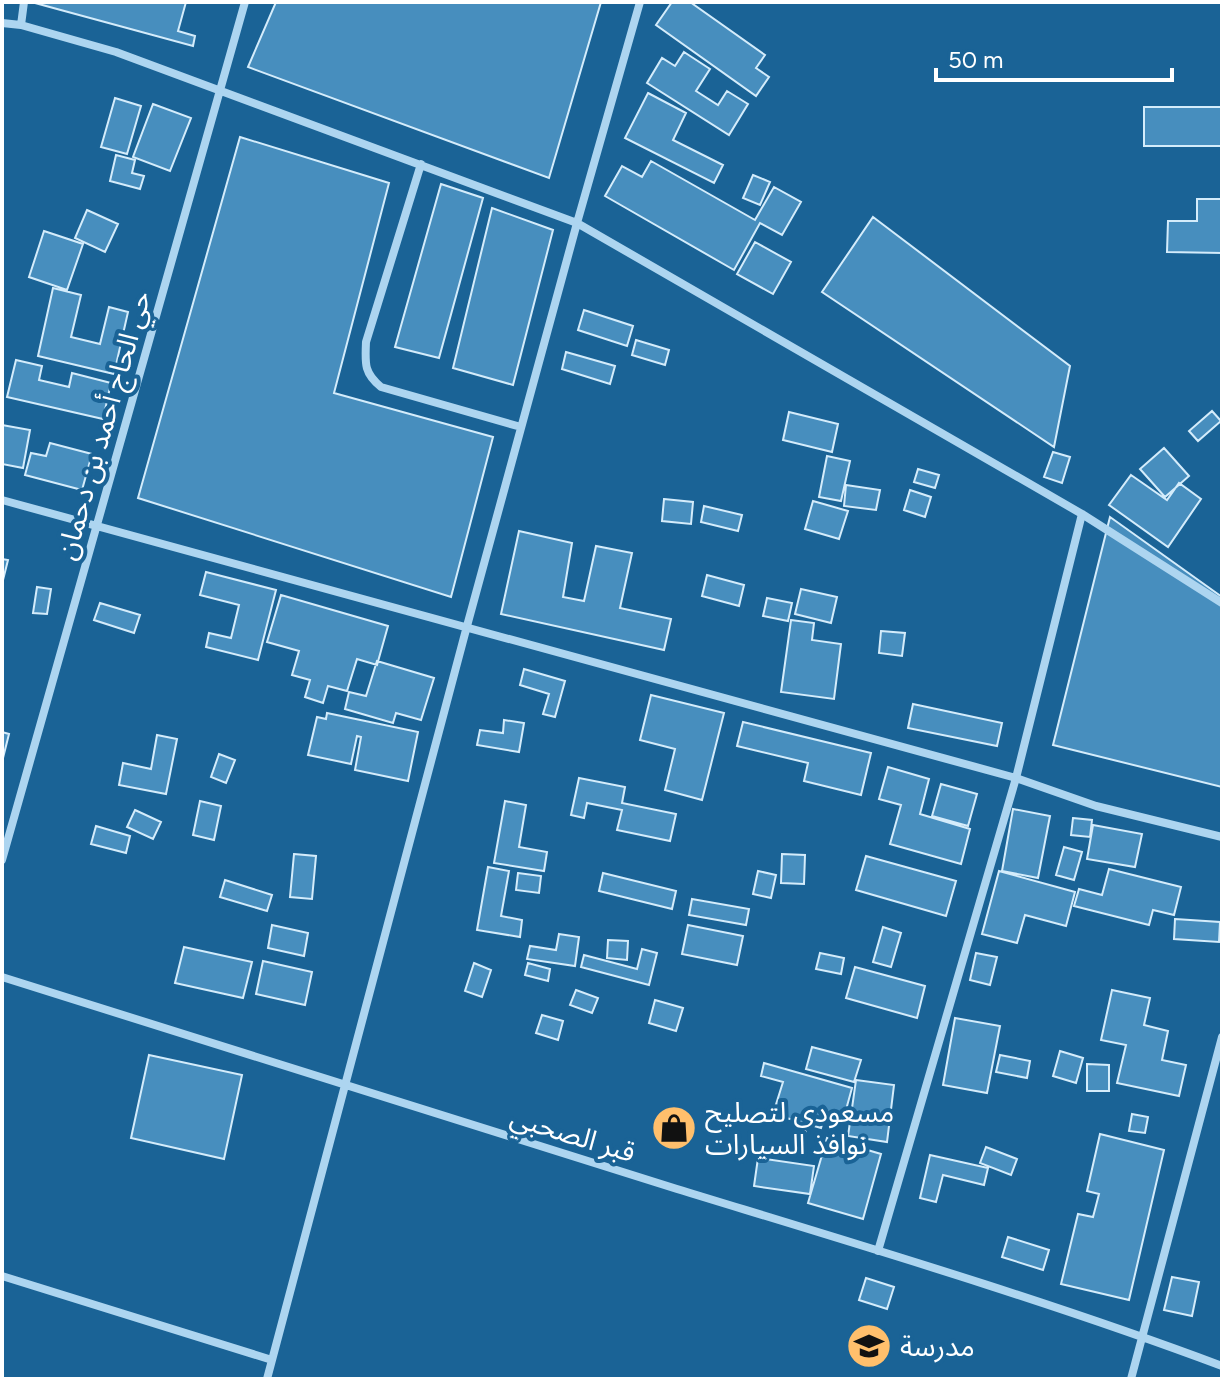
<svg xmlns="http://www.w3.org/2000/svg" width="1224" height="1381" font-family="Figtree,'Noto Sans Arabic',sans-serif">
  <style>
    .building { fill: #478ebe; stroke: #d4ecfb; stroke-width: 2 }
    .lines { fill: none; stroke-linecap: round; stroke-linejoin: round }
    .minor { stroke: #add5f0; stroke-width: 8 }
    .labels { text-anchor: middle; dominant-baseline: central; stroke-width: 8; stroke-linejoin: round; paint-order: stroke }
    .street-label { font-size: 28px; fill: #fff; stroke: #1a6396 }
    .poi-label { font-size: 28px; fill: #fff; stroke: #1a6396; text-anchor: start }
  </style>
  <rect width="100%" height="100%" fill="#1a6396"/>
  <path class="building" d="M186,2L178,31L195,36L193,46L35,3Z
    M276,2H601L549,178L248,67Z
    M672,2H690L765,55L756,68L769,77L756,96L656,25Z
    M684,52L710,69L696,91L718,105L727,91L748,104L729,135L647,83L662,58L675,66Z
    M648,93L686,113L673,140L723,165L714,183L625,138Z
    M115,98L141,106L127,154L101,147Z
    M153,104L191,118L170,171L133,157Z
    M1144,107H1222V146H1144Z
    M240,137L389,183L334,393L493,437L451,597L138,498Z
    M116,155L135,160L132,173L144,176L140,189L110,181Z
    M651,161L755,220L774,187L801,202L782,235L760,223L734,270L605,196L622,166L642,177Z
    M753,175L770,182L760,205L743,198Z
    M441,184L483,198L439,358L395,347Z
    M1197,199H1222V253L1167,252L1168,221H1197Z
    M492,208L553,230L513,385L453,368Z
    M87,210L118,224L105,252L75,238Z
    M873,217L1070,366L1054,447L822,292Z
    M44,231L83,244L67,290L29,277Z
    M755,242L791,262L773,294L737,274Z
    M53,288L81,295L71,337L100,344L109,307L128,312L114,374L38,356Z
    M584,310L633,326L627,346L578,330Z
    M636,340L669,350L665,365L632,355Z
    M566,352L615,366L610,384L562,369Z
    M16,360L42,366L39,380L69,387L72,373L111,383L103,419L7,397Z
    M1212,411L1221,421L1198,441L1189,431Z
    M789,412L838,424L832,452L783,440Z
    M2,425L30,430L23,468L2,464Z
    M50,443L92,454L82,490L25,475L31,453L46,456Z
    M1164,448L1189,476L1165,497L1140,469Z
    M1053,452L1070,457L1062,483L1044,477Z
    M827,456L850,461L841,501L819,497Z
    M918,469L939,475L935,488L914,482Z
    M1131,475L1167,500L1179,483L1201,499L1168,547L1109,505Z
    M846,485L880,490L876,510L844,506Z
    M910,490L931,497L925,517L904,510Z
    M664,499L693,502L691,524L662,521Z
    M813,501L848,511L839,539L805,529Z
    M704,506L742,515L738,531L701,522Z
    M1110,517L1222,597V787L1053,745Z
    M519,531L572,543L563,597L584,601L596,546L632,553L620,608L671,619L664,650L501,614Z
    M2,559L8,560L2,584Z
    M206,572L276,590L258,660L206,647L209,633L231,638L239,605L200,595Z
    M707,575L744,585L739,606L702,596Z
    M37,587L51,589L47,614L33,613Z
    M801,589L837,597L831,623L795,614Z
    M281,595L388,626L377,665L357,659L347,691L328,686L323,703L305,697L310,680L292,675L299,651L267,642Z
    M767,598L792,603L788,621L763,616Z
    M100,603L140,615L134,633L94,620Z
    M791,620L814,623L812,640L841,644L834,699L781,692Z
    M881,631L905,633L902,656L879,653Z
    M377,661L434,678L421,720L396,713L393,723L345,709L349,692L366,696Z
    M524,669L565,681L555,717L543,714L549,694L520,685Z
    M651,695L724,713L702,800L665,790L675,749L640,740Z
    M913,704L1002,723L997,746L908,728Z
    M327,713L418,732L408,781L355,770L361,737L357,736L351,764L308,755L317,717L326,719Z
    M504,720L524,723L519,752L477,745L480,730L503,733Z
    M743,722L871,753L861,795L804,781L808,763L737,746Z
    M2,732L9,734L2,762Z
    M157,735L177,739L166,794L119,785L123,763L151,769Z
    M219,754L235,760L226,783L211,777Z
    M888,767L929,779L920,814L970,829L961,864L890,844L901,805L879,799Z
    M579,778L625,787L622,803L676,814L670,841L617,830L622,810L587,803L584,818L571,815Z
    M941,784L977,794L968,826L932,816Z
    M200,801L221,806L214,840L193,835Z
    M505,801L526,805L519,847L547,852L544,871L494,863Z
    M1013,809L1050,816L1038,878L1002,871Z
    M135,810L161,822L153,839L127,827Z
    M1073,818L1092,820L1090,837L1071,835Z
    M1093,825L1142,834L1135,867L1087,859Z
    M96,826L130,836L126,853L91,844Z
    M1064,847L1082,852L1074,880L1056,875Z
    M294,854L316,856L312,899L290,897Z
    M782,854L805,855L804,884L781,883Z
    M866,856L956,881L946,916L856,890Z
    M488,867L509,871L501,916L522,920L520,937L477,930Z
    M1109,869L1181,887L1174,915L1153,910L1149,925L1074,906L1079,889L1102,895Z
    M758,871L776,875L771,898L753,894Z
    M999,871L1075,892L1066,926L1025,915L1017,943L982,934Z
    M518,873L541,876L539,893L516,890Z
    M603,873L676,891L672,909L599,891Z
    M225,880L272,895L267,911L220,897Z
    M692,899L749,909L746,925L689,915Z
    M1175,919L1220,922L1219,942L1174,939Z
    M272,925L308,933L304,956L268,948Z
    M688,925L743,936L737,965L682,954Z
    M883,927L901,933L891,967L873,962Z
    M559,934L579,937L575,966L527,959L530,946L556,950Z
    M608,940L628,941L627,960L607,958Z
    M184,947L252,962L243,998L175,983Z
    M642,949L657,953L649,985L581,967L584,955L637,969Z
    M820,953L844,958L841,974L816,969Z
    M976,953L997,957L990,985L970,980Z
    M263,961L312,972L305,1005L256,994Z
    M474,963L491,970L482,997L465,991Z
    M528,963L550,969L548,981L525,975Z
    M855,967L925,986L917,1018L846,998Z
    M576,990L598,998L592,1013L570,1005Z
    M1112,990L1150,998L1144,1025L1168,1031L1162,1060L1186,1065L1179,1096L1117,1083L1126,1045L1101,1040Z
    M655,1000L683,1008L676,1031L649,1023Z
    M542,1015L563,1021L558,1040L536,1033Z
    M955,1018L1000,1026L987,1093L943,1085Z
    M812,1047L861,1060L854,1082L806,1069Z
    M1060,1051L1083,1058L1076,1083L1053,1076Z
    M149,1055L242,1075L224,1159L131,1138Z
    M1000,1055L1030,1061L1027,1078L996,1072Z
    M764,1063L852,1088L844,1117L826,1111L821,1128L773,1114L783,1082L761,1076Z
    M1087,1064L1109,1065V1091H1087Z
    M856,1080L894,1085L887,1142L848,1136Z
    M1132,1114L1148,1117L1145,1133L1129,1131Z
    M1100,1134L1164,1150L1129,1300L1061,1284L1078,1214L1093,1217L1099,1194L1087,1191Z
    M827,1138L881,1154L863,1219L808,1203Z
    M986,1147L1017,1159L1011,1175L980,1163Z
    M930,1155L988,1168L984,1185L943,1175L936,1202L920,1198Z
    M758,1158L814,1166L810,1194L754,1186Z
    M1008,1237L1049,1250L1043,1270L1002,1257Z
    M1172,1277L1199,1282L1192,1316L1164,1310Z
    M866,1278L894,1287L887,1309L859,1300Z"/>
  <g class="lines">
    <path class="minor" d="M2,23L21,25L116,52L577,223L1082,514L1222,603
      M21,25L24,2
      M421,164L366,342C365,364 364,373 381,387L521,427
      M2,500L1016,778L1096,806L1222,837
      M2,860L245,2
      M2,977C227,1049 452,1120 677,1189C860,1245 1043,1299 1222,1366
      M878,1251L1016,778L1082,514
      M2,1276L272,1360
      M267,1379L467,626L577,223L640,2
      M1131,1379L1222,1037"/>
  </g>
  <defs>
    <g id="shop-disc" transform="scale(2.3)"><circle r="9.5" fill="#ffbf6c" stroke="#1a6396"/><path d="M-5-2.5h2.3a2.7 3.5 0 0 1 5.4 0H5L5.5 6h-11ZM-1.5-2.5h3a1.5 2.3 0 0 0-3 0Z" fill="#111"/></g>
    <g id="school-disc" transform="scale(2.3)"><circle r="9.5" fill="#ffbf6c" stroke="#1a6396"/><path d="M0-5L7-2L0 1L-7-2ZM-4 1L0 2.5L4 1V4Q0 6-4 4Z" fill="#111"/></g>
  </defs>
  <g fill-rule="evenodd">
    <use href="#shop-disc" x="674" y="1128"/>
    <use href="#school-disc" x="869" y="1346"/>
  </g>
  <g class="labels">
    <g class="street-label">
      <text transform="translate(103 425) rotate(-74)">حي الحاج أحمد بن دحمان</text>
      <text transform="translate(573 1134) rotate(17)">قبر الصحبي</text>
    </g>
    <g class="poi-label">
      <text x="705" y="1112">مسعودي لتصليح<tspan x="705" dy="32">نوافذ السيارات</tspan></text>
      <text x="900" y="1346">مدرسة</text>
    </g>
  </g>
  <rect width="1224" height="1381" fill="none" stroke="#ffffff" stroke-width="8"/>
  <path d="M936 68v12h236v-12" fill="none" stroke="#ffffff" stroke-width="4"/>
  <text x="948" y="68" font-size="24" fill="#ffffff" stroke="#1a6396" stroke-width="6" paint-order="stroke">50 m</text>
</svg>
